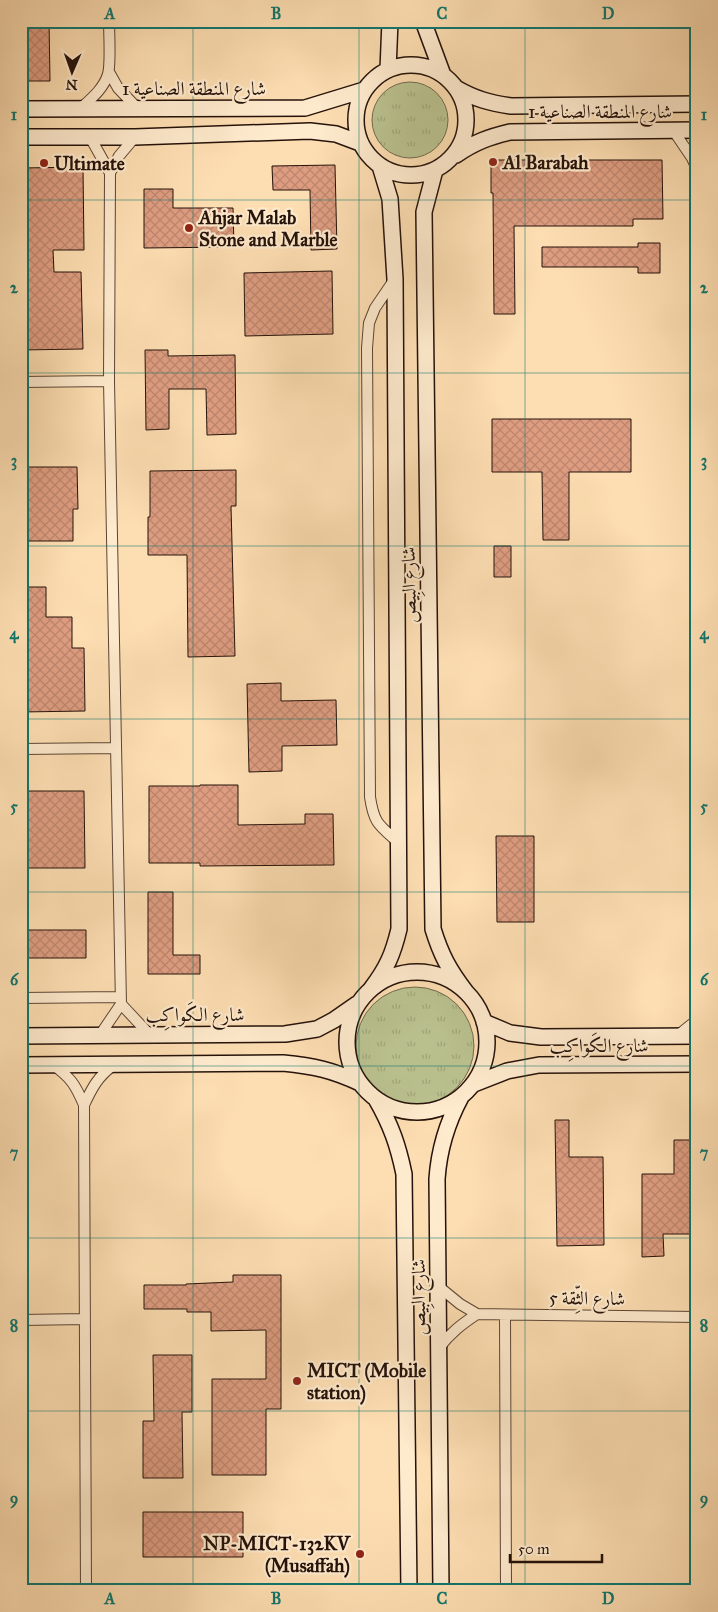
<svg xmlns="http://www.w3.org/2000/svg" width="718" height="1612" font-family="'IM FELL Great Primer',Amiri,serif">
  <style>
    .grass { fill: url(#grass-tufts); stroke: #706a4d }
    .building { fill: url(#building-cross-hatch); stroke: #25120a }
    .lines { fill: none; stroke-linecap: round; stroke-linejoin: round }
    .street-casing { stroke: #5b4534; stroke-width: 12 }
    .secondary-casing { stroke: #25120a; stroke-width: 18 }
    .street { stroke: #feeacd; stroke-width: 10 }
    .secondary { stroke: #feeacd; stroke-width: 15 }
    .grid { fill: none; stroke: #0f766e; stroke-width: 1; stroke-opacity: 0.55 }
    .poi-dot { fill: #8f2418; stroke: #feeacd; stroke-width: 2 }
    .labels { text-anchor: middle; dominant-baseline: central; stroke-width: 4.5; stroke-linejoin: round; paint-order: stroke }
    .street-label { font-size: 19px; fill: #25120a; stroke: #feeacd }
    .poi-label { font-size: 19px; font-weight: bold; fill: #25120a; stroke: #feeacd; text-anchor: start }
    .neatline { fill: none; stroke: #0f766e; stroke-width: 2 }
    .grid-label { font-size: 16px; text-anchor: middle; font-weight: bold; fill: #0f766e }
  </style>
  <defs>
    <pattern id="grass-tufts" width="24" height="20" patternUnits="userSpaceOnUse" patternTransform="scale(1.25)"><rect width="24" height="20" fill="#bac290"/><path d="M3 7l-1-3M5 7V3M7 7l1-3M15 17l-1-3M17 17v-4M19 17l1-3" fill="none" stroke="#a0a67b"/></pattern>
    <pattern id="building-cross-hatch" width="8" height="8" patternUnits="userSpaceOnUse" patternTransform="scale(1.25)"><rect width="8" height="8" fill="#de9d81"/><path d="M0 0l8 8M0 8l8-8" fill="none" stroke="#be866e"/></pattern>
  </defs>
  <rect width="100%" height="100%" fill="#fddeb2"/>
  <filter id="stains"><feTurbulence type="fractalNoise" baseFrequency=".004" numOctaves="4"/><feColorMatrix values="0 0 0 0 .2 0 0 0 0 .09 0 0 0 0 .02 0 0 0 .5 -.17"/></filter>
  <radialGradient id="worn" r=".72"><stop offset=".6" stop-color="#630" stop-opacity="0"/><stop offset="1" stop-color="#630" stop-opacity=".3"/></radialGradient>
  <path class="grass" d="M372 120a38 38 0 1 1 76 0a38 38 0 1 1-76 0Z
    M356 1046a59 59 0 1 1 118 0a59 59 0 1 1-118 0Z"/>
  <path class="building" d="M21,21H49L50,81H21Z
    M491,160H662L663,219H633V226H514L515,314H494L493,193H491Z
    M335,165L337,249L311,250L310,190H273L272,166Z
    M83,167L84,250H53L54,272H81L83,349L21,350V168Z
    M144,189H173V208H233L234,247L144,248Z
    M638,243H660V273H638V267H542V247H638Z
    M332,271L333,334L245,336L244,273Z
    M145,350H168V356L235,355L236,434L207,435L206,389H169V429L146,430Z
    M492,419H631V472H569V540H543L542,472H492Z
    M21,467H77L78,509H73V541H21Z
    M236,470V506H231L235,656L188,657L187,555H148V517H150V471Z
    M494,546H511V577H494Z
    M21,587H46V617H72V648H84L85,711L21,712Z
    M281,683V701L336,700L337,745L282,746V771L249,772L247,684Z
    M200,785H238V825L305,824V814H333L334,865L200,866V863H149V786H200Z
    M21,791H84L85,868H21Z
    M496,836H534V922H497Z
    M148,892H173V955H200V974H148Z
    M21,930H86V958H21Z
    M555,1120H569V1157H603L604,1245L557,1246Z
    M674,1140H697V1234H663L664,1256L642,1257V1174H674Z
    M233,1275H281V1409H266V1475H212V1379H266V1330L211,1331V1312H187V1309H144V1285H186V1284L233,1282Z
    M153,1355H192V1412H182L183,1478H143V1421H154Z
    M143,1512H243V1557H143Z"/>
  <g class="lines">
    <g class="street-casing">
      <path id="street" d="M109,72L118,88L138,109
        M81,108C92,98 104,88 108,74C111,64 109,33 109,21
        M673,130L692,158L697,169
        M90,137L110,173
        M394,280L375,308L369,323L367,348L370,797C374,824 379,825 399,843
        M21,382L109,381
        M21,749L115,748
        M21,998L120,997
        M121,1004L149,1034
        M100,1035L121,1004L109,381L110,173L119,156L135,137
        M676,1037L697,1020
        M52,1064C71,1078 75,1084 84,1105L86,1591
        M84,1105C92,1088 98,1076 114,1065
        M438,1286L460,1304L477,1314L697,1317
        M505,1315L506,1591
        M21,1320L85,1319
        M439,1348C450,1333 462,1324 477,1314"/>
    </g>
    <g class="secondary-casing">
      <path id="secondary" d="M423,21L443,75
        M356 120a55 55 0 1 1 110 0a55 55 0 1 1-110 0Z
        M388,70L390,21
        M456,88C475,99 490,103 511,106L697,104
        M21,109L305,108L364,90
        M21,137H135L310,131L336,134L360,143
        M456,155C475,142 489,137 510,132L697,130
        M435,170L424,212L433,929C441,955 449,970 466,992
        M347 1042a70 70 0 1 1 140 0a70 70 0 1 1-140 0Z
        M371,989C387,968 393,954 399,929L395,279L390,199L380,166
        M484,1022L510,1033L541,1037L697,1036
        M21,1036L285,1034L317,1029L334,1020L357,1004
        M21,1065L283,1063C314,1066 332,1070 360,1083
        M474,1084L507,1071L539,1065L697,1064
        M376,1099C391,1125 398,1145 404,1174L409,1591
        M441,1591L437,1179C439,1149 447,1123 461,1097"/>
    </g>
    <use href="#street" class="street"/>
    <use href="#secondary" class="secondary"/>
  </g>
  <path class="grid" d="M193,21V1591M359,21V1591M525,21V1591M21,200H697M21,373H697M21,546H697M21,719H697M21,892H697M21,1066H697M21,1238H697M21,1411H697"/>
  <g class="poi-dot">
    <circle cx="493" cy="162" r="5"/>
    <circle cx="44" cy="163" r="5"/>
    <circle cx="189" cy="228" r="5"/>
    <circle cx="297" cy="1381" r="5"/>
    <circle cx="360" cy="1554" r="5"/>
  </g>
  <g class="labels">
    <g class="street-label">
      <text x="194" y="88">شارع المنطقة الصناعية 1</text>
      <text x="600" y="111">شارع المنطقة الصناعية 1</text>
      <text transform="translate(409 585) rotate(-91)">شارع البِيص</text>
      <text x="195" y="1014">شارع الكَواكِب</text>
      <text x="599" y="1045">شارع الكَواكِب</text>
      <text transform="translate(418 1297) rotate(-90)">شارع البِيص</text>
      <text transform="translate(587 1298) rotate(1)">شارع الثِّقة 5</text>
    </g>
    <g class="poi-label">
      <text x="503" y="162">Al Barabah</text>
      <text x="54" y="163">Ultimate</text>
      <text x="199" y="217">Ahjar Malab<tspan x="199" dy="22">Stone and Marble</tspan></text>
      <text x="307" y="1370">MICT (Mobile<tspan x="307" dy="22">station)</tspan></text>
      <text x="350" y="1543" text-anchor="end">NP-MICT-132KV<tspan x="350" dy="22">(Musaffah)</tspan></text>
    </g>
  </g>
  <rect width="718" height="1612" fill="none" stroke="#fddeb2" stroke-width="55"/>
  <g transform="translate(72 72) rotate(182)" stroke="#feeacd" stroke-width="4" paint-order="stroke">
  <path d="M0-4L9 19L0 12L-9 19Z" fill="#25120a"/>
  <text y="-8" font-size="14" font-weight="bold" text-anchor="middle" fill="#25120a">N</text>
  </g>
  <path d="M510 1554v8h92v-8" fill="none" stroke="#25120a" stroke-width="2.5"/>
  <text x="518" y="1554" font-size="15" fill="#25120a" stroke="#feeacd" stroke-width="4" paint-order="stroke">50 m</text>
  <rect x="28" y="28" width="662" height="1556" class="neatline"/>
  <g class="grid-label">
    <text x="110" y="19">A</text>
    <text x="276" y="19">B</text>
    <text x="442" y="19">C</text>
    <text x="608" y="19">D</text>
    <text x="14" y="120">1</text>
    <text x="704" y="120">1</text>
    <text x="14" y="293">2</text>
    <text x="704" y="293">2</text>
    <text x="14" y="466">3</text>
    <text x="704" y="466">3</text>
    <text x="14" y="639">4</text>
    <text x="704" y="639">4</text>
    <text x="14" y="812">5</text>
    <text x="704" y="812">5</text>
    <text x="14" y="985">6</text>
    <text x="704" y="985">6</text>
    <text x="14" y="1158">7</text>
    <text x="704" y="1158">7</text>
    <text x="14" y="1331">8</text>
    <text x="704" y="1331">8</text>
    <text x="14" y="1504">9</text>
    <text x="704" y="1504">9</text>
    <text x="110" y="1604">A</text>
    <text x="276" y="1604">B</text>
    <text x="442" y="1604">C</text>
    <text x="608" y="1604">D</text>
  </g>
  <rect width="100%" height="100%" filter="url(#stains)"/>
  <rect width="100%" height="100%" fill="url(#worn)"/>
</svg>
